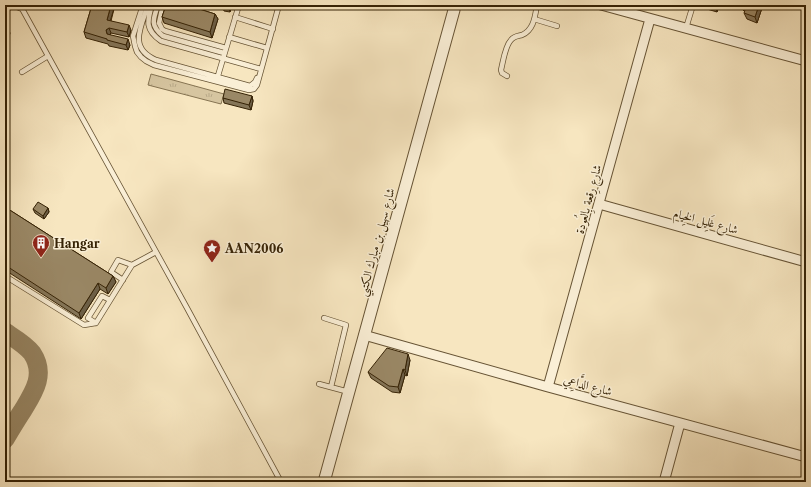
<svg xmlns="http://www.w3.org/2000/svg" width="811" height="487" font-family="'Libre Caslon Text',Amiri,serif">
  <style>
    .grass { fill: url(#grass-tufts); stroke: #867452 }
    .lines { fill: none; stroke-linecap: round; stroke-linejoin: round }
    .taxiway { stroke: #968462; stroke-width: 19 }
    .service-casing { stroke: #665334; stroke-width: 6 }
    .minor-casing { stroke: #665334; stroke-width: 11 }
    .tertiary-casing { stroke: #665334; stroke-width: 13 }
    .service { stroke: #faefd6; stroke-width: 4.5 }
    .minor { stroke: #faefd6; stroke-width: 9 }
    .tertiary { stroke: #faefd6; stroke-width: 11 }
    .wall { fill: #847558; stroke: #352205 }
    .shaded-wall { fill: #6c5f47; stroke: #352205 }
    .building { fill: #9a8866; stroke: #352205 }
    .labels { text-anchor: middle; dominant-baseline: central; stroke-width: 3; stroke-linejoin: round; paint-order: stroke }
    .street-label { font-size: 12px; fill: #352205; stroke: #faefd6 }
    .poi-label { font-size: 12px; font-weight: bold; fill: #352205; stroke: #faefd6; text-anchor: start }
  </style>
  <defs>
    <pattern id="grass-tufts" width="24" height="20" patternUnits="userSpaceOnUse"><rect width="24" height="20" fill="#d6c5a0"/><path d="M3 7l-1-3M5 7V3M7 7l1-3M15 17l-1-3M17 17v-4M19 17l1-3" fill="none" stroke="#b8a988"/></pattern>
  </defs>
  <rect width="100%" height="100%" fill="#f7e6c0"/>
  <filter id="stains"><feTurbulence type="fractalNoise" baseFrequency=".005" numOctaves="4"/><feColorMatrix values="0 0 0 0 .2 0 0 0 0 .09 0 0 0 0 .02 0 0 0 .5 -.17"/></filter>
  <radialGradient id="worn" r=".72"><stop offset=".6" stop-color="#630" stop-opacity="0"/><stop offset="1" stop-color="#630" stop-opacity=".3"/></radialGradient>
  <path class="grass" d="M151,74L224,94L221,104L148,85Z"/>
  <g class="lines">
    <path class="taxiway" d="M5,332C14,338 25,344 32,353C46,374 34,392 23,410C17,419 11,429 5,439"/>
    <g class="service-casing">
      <path id="service" d="M12,5L11,7H17L22,9
        M20,5L187,308L281,482
        M143,5L133,36L135,46L137,52L141,57L146,61L154,65L249,90L254,89L257,85L279,5
        M148,5C141,27 128,48 156,60L250,86L255,82L257,78
        M152,5C147,21 145,30 161,41L261,69
        M158,5C153,19 150,26 163,36L224,53
        M163,5L159,23L162,29L165,31L226,48
        M5,9L11,7
        M235,17L273,29
        M534,19L557,26
        M686,28L693,5
        M229,37L267,48
        M22,72L48,56
        M507,76L502,73L501,70C503,62 505,46 511,40C514,36 518,36 522,35C534,30 535,16 537,5
        M217,79L239,5
        M5,276L84,325L96,323L132,265L156,252
        M123,280L111,272L118,260L132,265
        M324,318L346,325L331,387
        M96,323L88,318L102,296L110,300
        M319,384L349,392"/>
    </g>
    <g class="minor-casing">
      <path id="minor" d="M601,5L806,61
        M599,204L806,262
        M364,335L548,387L806,457
        M548,387L650,19
        M664,482L680,423"/>
    </g>
    <g class="tertiary-casing">
      <path id="tertiary" d="M324,482L454,10V5"/>
    </g>
    <use href="#service" class="service"/>
    <use href="#minor" class="minor"/>
    <use href="#tertiary" class="tertiary"/>
  </g>
  <path class="wall" d="M92,5H115L111,21L131,30L129,37L111,33L110,35L130,45L128,50L109,46L108,44L86,38L84,32Z
    M166,5H197L196,8L215,14L218,19L212,38L164,23L162,17Z
    M232,5L230,12L224,11L223,8Z
    M668,5H678L677,9L669,7Z
    M705,5H725L723,7L719,6L717,12L707,9Z
    M740,5H763L757,23L747,19L744,13L745,12L742,9Z
    M252,96L253,101L251,110L224,103L223,98Z
    M5,207L113,276L116,282L108,294L100,289L81,319L5,270Z
    M48,208L49,212L44,219L35,213L33,209Z
    M410,360L407,376L405,375L400,393L392,392L371,378L368,372Z"/>
  <path class="shaded-wall" d="M111,5H115L109,25L107,20Z
    M193,5H197L195,12L193,7Z
    M230,5H232L230,12L229,9Z
    M715,5H719V6L717,12Z
    M759,5H763L757,23L755,17Z
    M215,14L218,19L212,38L210,32Z
    M129,25L131,30L129,37L127,32Z
    M7,27L10,33L5,51V36Z
    M109,28L111,33L108,36L107,34L106,30Z
    M128,39L130,45L128,50L126,45Z
    M252,96L253,101L251,110L249,105Z
    M48,208L49,212L44,219L43,216Z
    M113,276L116,282L108,294L106,288Z
    M98,283L100,289L81,319L79,313Z
    M408,354L410,360L407,376L405,370Z
    M403,369L405,375L400,393L398,387Z"/>
  <path class="building" d="M92,5H111L107,20L129,25L127,32L109,28L106,30L107,34L128,39L126,45L107,40V39L84,32Z
    M166,5H193V7L215,14L210,32L162,17Z
    M224,5H230L229,9L223,8Z
    M741,5H759L755,17L744,13L746,7Z
    M5,27H7L5,36Z
    M225,89L252,96L249,105L223,98Z
    M38,202L48,208L43,216L33,209Z
    M5,207L113,276L106,288L98,283L79,313L5,265Z
    M387,348L408,354L405,370L403,369L398,387L389,386L368,372Z"/>
  <defs>
    <g id="building-pin" transform="scale(0.9)"><path d="M0 17L-7.5 6A9.5 9.5 0 1 1 7.5 6Z" fill="#8f2418" stroke="#faefd6"/><path d="M-4-6H4V6H1V3H-1V6H-4ZM-2.5-4.3h1.7v1.8h-1.7ZM.8-4.3h1.7v1.8H.8ZM-2.5-1h1.7V.8h-1.7ZM.8-1h1.7V.8H.8Z" fill="#fff"/></g>
    <g id="sight-pin" transform="scale(0.9)"><path d="M0 17L-7.5 6A9.5 9.5 0 1 1 7.5 6Z" fill="#8f2418" stroke="#faefd6"/><path d="M0-6L1.8-2.2L6-1.7L2.9 1.2L3.7 5.4L0 3.3L-3.7 5.4L-2.9 1.2L-6-1.7L-1.8-2.2Z" fill="#fff"/></g>
  </defs>
  <g fill-rule="evenodd">
    <use href="#building-pin" x="41" y="243"/>
    <use href="#sight-pin" x="212" y="248"/>
  </g>
  <g class="labels">
    <g class="street-label">
      <text transform="translate(588 199) rotate(-75)">شارع رِقعة بِالعُودة</text>
      <text transform="translate(706 221) rotate(15)">شارع غَلِيل الخِيام</text>
      <text transform="translate(376 242) rotate(-75)">شارع سهيل بن مبارك الكتبي</text>
      <text transform="translate(588 385) rotate(15)">شارع الدَّاعِي</text>
    </g>
    <g class="poi-label">
      <text x="54" y="243">Hangar</text>
      <text x="225" y="248">AAN2006</text>
    </g>
  </g>
  <rect width="811" height="487" fill="none" stroke="#f7e6c0" stroke-width="20"/>
  <rect x="6" y="6" width="799" height="475" fill="none" stroke="#352205" stroke-width="2"/>
  <rect x="10" y="10" width="791" height="467" fill="none" stroke="#352205"/>
  <rect width="100%" height="100%" filter="url(#stains)"/>
  <rect width="100%" height="100%" fill="url(#worn)"/>
</svg>
